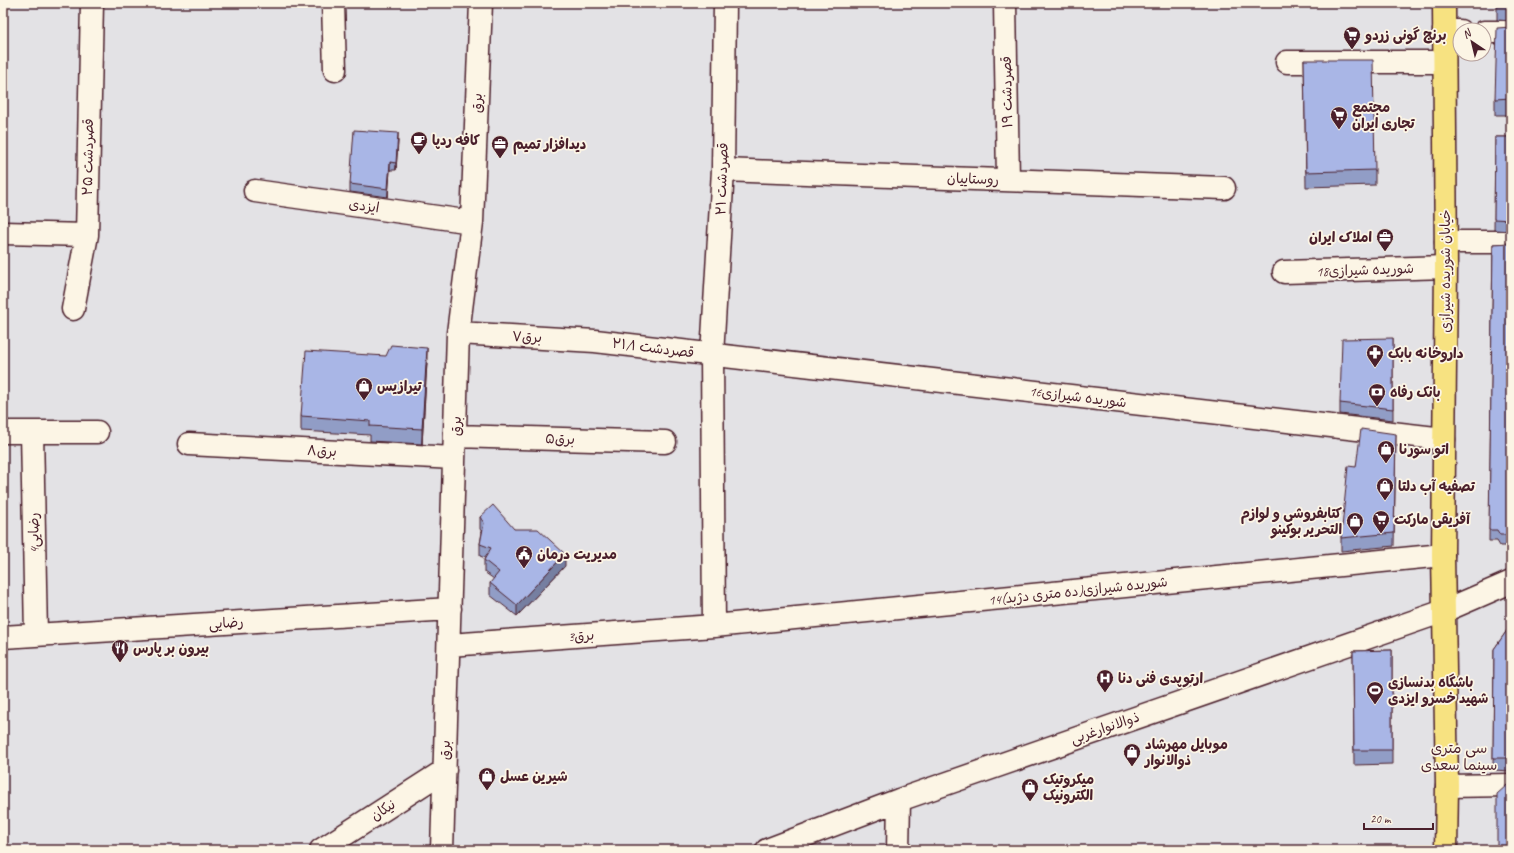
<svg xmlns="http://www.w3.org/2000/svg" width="1514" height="853" font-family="Caveat,'Playpen Sans Arabic',sans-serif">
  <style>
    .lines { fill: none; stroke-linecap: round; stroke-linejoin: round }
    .minor-casing { stroke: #4a1f2b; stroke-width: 25 }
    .major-casing { stroke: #4a1f2b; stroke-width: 25 }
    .minor { stroke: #fcf5e5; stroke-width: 22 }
    .major { stroke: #f7e281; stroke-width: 22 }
    .wall { fill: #919dc6; stroke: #4a1f2b }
    .shaded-wall { fill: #767fa1; stroke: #4a1f2b }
    .building { fill: #a9b6e6; stroke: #4a1f2b }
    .labels { text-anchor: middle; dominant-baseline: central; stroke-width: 3.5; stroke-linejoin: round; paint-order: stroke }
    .poi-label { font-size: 14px; font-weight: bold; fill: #4a1f2b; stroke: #fcf5e5; text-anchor: start }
    .street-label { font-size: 14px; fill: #4a1f2b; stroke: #fcf5e5 }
    .neighbourhood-label { font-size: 15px; fill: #4a1f2b; stroke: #fcf5e5 }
  </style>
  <rect width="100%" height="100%" fill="#e3e2e5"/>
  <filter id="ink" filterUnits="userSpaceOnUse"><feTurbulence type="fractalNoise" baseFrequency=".025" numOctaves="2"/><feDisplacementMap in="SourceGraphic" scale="8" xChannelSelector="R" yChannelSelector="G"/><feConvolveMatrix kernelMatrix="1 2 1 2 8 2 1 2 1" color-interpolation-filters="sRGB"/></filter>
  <g filter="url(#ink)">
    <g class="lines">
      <g class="minor-casing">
        <path id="minor" d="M333,3L335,70
          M1005,3L1008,180
          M1444,31H1460
          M1484,32H1511
          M1287,62H1444
          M723,170L1224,188
          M255,191L472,222
          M3,233L87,235
          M1446,242H1511
          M1284,272L1446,267
          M73,309L87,235L92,3
          M458,333L595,341L1444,439
          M3,432H97
          M32,432L36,635
          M455,436L665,442
          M189,444L454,458
          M714,626L712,355L723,170L725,3
          M3,637L450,609
          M449,645L714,626L1443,555
          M1447,786L1511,785
          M321,850L445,770
          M442,850L458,333L472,222L481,3
          M767,850L899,800L1444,611L1511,582
          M898,850L899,800"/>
      </g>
      <g class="major-casing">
        <path id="major" d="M1444,3L1446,267L1443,555L1447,786L1446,850"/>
      </g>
      <use href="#minor" class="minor"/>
      <use href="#major" class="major"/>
    </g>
    <path class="wall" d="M1497,3H1511V21L1497,20Z
      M1511,27V115H1495V99Z
      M1304,60L1375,170V185L1306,187Z
      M1495,137H1511V231L1494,230Z
      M398,141L396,170H390L388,197L350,192V184Z
      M1511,243L1507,546H1500L1497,541H1489L1493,244Z
      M1393,338V420L1340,414V403Z
      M427,362L422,444L370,441V435L301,431V416Z
      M1396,434L1394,546L1341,551V538L1356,467Z
      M480,517L514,529L565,566L517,616L490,595V583L494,579L484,572V560L485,558L480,556V544L482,532L480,529Z
      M1511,622V771L1493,770L1494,649L1508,629Z
      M1392,650V764L1354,765L1353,651Z"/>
    <path class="shaded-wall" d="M398,133V141L396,170V163Z
      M390,162V170L388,197V189Z
      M427,348V362L422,444V429Z
      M1511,533V544L1507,546V535Z
      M565,554V566L517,616V605Z"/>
    <path class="building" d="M1497,3H1511V4Z
      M1511,27V98L1495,99L1497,28Z
      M1304,60H1373L1375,170L1306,172Z
      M354,130L398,133L396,163L390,162L388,189L350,184Z
      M1495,137H1511V220L1494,219Z
      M1511,243V533L1507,535H1500L1497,530H1489L1493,244Z
      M1393,338V409L1340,403L1342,339Z
      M391,345L427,348L422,429L370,426V421L301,416L306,351L386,356Z
      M1361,429L1396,434L1394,533L1341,538L1348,466L1356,467Z
      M493,505L514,529H538L565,554L517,605L490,583L499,572L484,560L491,548L480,544L484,523L480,517Z
      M1511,622V758H1493L1494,649L1508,629Z
      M1392,650V750H1354L1353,651Z
      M1511,784V850H1497V794L1507,785Z"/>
  </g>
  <defs>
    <g id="supermarket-pin" transform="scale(0.9)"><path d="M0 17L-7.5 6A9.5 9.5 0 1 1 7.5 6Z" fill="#4a1f2b" stroke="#fcf5e5"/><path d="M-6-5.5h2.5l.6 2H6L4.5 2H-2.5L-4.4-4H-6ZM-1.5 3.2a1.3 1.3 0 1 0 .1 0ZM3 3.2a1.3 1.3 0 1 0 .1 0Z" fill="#fff"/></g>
    <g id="cafe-pin" transform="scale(0.9)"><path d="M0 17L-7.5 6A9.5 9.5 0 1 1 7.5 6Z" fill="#4a1f2b" stroke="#fcf5e5"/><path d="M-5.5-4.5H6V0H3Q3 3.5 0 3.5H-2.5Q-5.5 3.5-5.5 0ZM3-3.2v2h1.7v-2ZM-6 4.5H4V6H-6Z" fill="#fff"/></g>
    <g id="office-pin" transform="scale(0.9)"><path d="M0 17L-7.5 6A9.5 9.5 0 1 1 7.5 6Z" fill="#4a1f2b" stroke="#fcf5e5"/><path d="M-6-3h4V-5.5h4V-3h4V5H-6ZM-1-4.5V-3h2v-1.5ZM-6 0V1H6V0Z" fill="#fff"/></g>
    <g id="pharmacy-pin" transform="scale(0.9)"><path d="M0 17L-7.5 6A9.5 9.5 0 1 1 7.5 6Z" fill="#4a1f2b" stroke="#fcf5e5"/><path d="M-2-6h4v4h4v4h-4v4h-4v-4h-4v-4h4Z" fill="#fff"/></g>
    <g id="shop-pin" transform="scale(0.9)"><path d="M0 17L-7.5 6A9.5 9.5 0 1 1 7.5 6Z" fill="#4a1f2b" stroke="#fcf5e5"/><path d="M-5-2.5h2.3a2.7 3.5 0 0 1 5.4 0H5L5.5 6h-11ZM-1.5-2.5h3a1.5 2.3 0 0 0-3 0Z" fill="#fff"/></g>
    <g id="bank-pin" transform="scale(0.9)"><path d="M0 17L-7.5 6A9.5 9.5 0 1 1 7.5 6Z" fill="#4a1f2b" stroke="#fcf5e5"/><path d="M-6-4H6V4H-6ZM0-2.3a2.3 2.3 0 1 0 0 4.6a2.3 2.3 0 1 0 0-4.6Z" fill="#fff"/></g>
    <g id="civic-pin" transform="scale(0.9)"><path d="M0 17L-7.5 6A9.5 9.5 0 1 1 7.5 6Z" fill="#4a1f2b" stroke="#fcf5e5"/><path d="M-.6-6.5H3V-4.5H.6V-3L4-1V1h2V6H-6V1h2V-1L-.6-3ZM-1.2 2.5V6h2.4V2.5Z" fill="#fff"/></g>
    <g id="restaurant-pin" transform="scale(0.9)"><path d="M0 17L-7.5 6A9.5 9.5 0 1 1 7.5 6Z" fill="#4a1f2b" stroke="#fcf5e5"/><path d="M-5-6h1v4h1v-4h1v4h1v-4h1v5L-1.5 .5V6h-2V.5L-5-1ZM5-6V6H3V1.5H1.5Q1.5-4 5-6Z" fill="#fff"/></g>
    <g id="hospital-pin" transform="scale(0.9)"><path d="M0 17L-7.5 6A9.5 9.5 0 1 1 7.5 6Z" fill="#4a1f2b" stroke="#fcf5e5"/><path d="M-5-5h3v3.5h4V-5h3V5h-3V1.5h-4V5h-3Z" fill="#fff"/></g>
    <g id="stadium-pin" transform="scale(0.9)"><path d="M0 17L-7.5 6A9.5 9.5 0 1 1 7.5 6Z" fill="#4a1f2b" stroke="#fcf5e5"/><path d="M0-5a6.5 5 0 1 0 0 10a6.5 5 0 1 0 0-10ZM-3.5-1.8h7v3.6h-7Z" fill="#fff"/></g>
  </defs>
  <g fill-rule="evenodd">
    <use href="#supermarket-pin" x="1352" y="35"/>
    <use href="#supermarket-pin" x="1339" y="115"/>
    <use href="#cafe-pin" x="419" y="140"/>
    <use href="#office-pin" x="500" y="144"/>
    <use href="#office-pin" x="1385" y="237"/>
    <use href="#pharmacy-pin" x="1375" y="353"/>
    <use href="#shop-pin" x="364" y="386"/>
    <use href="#bank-pin" x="1377" y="392"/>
    <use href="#shop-pin" x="1386" y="449"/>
    <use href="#shop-pin" x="1385" y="486"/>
    <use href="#supermarket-pin" x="1381" y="519"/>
    <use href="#shop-pin" x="1355" y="521"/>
    <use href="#civic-pin" x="524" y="554"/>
    <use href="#restaurant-pin" x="120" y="648"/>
    <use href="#hospital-pin" x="1105" y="678"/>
    <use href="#stadium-pin" x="1375" y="690"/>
    <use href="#shop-pin" x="1132" y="752"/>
    <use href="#shop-pin" x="487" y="776"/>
    <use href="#shop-pin" x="1030" y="787"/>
  </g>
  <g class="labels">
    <g class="poi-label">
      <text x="1365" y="35">برنج گونی زردو</text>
      <text x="1352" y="107">مجتمع<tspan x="1352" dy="16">تجاری ایران</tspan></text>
      <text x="432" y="140">کافه ردپا</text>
      <text x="513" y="144">دیدافزار تمیم</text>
      <text x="1372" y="237" text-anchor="end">املاک ایران</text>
      <text x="1388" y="353">داروخانه بابک</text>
      <text x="377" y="386">تیرازیس</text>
      <text x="1390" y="392">بانک رفاه</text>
      <text x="1399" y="449">اتو سورنا</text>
      <text x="1398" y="486">تصفیه آب دلتا</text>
      <text x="1342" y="513" text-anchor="end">کتابفروشی و لوازم<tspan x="1342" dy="16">التحریر بوکینو</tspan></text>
      <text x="1394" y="519">آفریقی مارکت</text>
      <text x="537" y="554">مدیریت درمان</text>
      <text x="133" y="648">بیرون بر پارس</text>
      <text x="1118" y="678">ارتوپدی فنی دنا</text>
      <text x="1388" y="682">باشگاه بدنسازی<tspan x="1388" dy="16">شهید خسرو ایزدی</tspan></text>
      <text x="1145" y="744">موبایل مهرشاد<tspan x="1145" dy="16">ذوالانوار</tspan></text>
      <text x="500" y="776">شیرین عسل</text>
      <text x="1043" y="779">میکروتیک<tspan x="1043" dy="16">الکترونیک</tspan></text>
    </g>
    <g class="street-label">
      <text transform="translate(1007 92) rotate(-91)">قصردشت ۱۹</text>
      <text transform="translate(477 103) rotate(-88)">برق</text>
      <text transform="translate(88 157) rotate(-89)">قصردشت ۲۵</text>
      <text transform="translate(722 179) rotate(-88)">قصردشت ۲۱</text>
      <text transform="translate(973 179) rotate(2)">روستاییان</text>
      <text transform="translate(364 206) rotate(8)">ایزدی</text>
      <text transform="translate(1365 270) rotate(-2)">18شوریده شیرازی</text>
      <text transform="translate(1445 271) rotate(-90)">خیابان شوریده شیرازی</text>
      <text transform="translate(527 337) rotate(3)">برق۷</text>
      <text transform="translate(653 348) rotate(7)">قصردشت ۲۱/۱</text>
      <text transform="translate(1078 397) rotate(7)">شوریده شیرازی16</text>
      <text transform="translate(456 426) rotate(-88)">برق</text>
      <text transform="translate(560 439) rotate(2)">برق۵</text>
      <text transform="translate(322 451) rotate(3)">برق۸</text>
      <text transform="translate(34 533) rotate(-91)">4رضایی</text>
      <text transform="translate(1078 591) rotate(-6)">14شوریده شیرازی(ده متری دژبد)</text>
      <text transform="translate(226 623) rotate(-4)">رضایی</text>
      <text transform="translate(581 636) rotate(-4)">3برق</text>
      <text transform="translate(1105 728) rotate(-19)">ذوالانوارغربی</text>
      <text transform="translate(445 750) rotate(-88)">برق</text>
      <text transform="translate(383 810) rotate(-33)">نیکان</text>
    </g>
    <g class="neighbourhood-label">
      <text x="1459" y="748">سی متری<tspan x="1459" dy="17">سینما سعدی</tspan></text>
    </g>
  </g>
  <rect width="1514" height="853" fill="none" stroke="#fcf5e5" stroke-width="16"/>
  <rect x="8" y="8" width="1498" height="837" fill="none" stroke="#4a1f2b" stroke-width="1.5" filter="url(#ink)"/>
  <g transform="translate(1472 42) rotate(325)"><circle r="19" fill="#fcf5e5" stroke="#b59f9b"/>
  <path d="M0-3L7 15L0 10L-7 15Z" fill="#4a1f2b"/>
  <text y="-6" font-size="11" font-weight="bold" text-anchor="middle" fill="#4a1f2b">N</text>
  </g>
  <path d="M1364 823v6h69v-6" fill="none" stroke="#4a1f2b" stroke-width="2"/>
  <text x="1370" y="823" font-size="12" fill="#4a1f2b" stroke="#fcf5e5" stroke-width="3" paint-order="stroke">20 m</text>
</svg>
